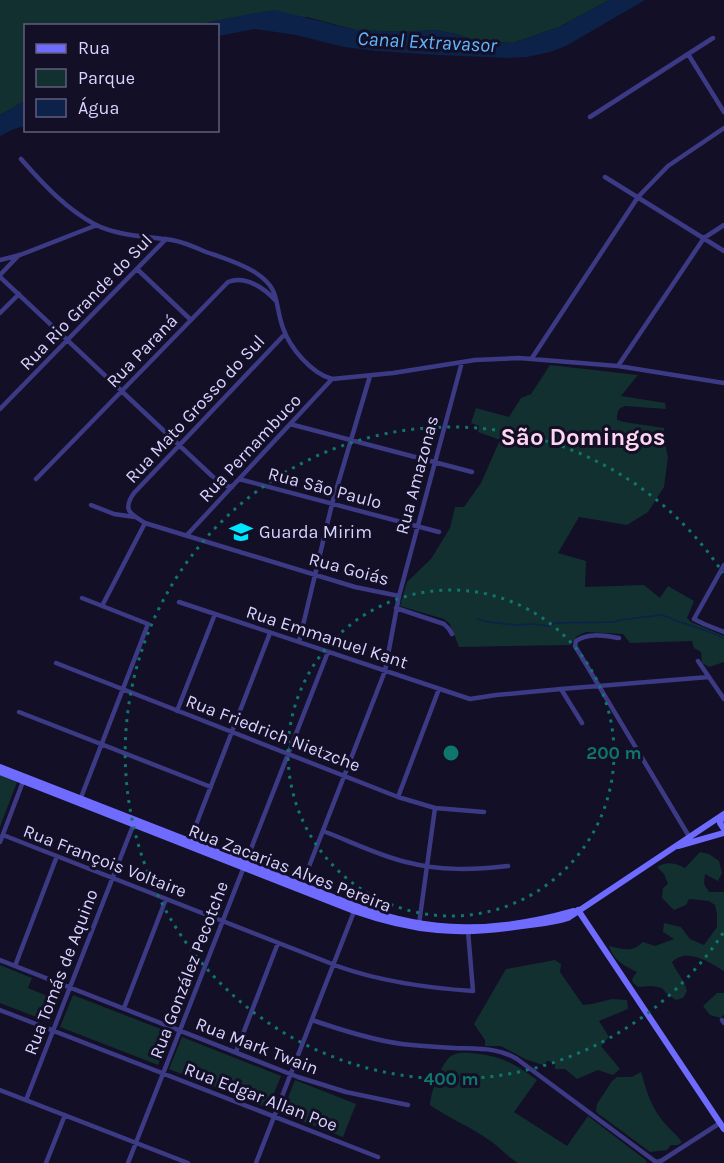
<svg xmlns="http://www.w3.org/2000/svg" width="724" height="1163" font-family="Karla,sans-serif">
  <style>
    .green { fill: #12302f }
    .water { fill: #0c2248 }
    .lines { fill: none; stroke-linecap: round; stroke-linejoin: round }
    .stream { stroke: #0c2248; stroke-width: 1.5 }
    .street { stroke: #3d3a85; stroke-width: 4.5 }
    .secondary { stroke: #6f6bff; stroke-width: 6 }
    .ring { fill: none; stroke: #0f766e; stroke-width: 3; stroke-dasharray: 3 6 }
    .labels { text-anchor: middle; dominant-baseline: central; stroke-width: 6; stroke-linejoin: round; paint-order: stroke }
    .street-label { font-size: 18px; fill: #d9d4ff; stroke: #130f26 }
    .poi-label { font-size: 18px; fill: #d9d4ff; stroke: #130f26; text-anchor: start }
    .water-label { font-size: 20px; font-style: italic; fill: #62b6ff; stroke: #130f26 }
    .district-label { font-size: 24px; font-weight: bold; fill: #ffd6f0; stroke: #130f26 }
    .centre { fill: #0f766e; stroke: #130f26; stroke-width: 3 }
    .ring-label { font-size: 18px; text-anchor: middle; font-weight: bold; fill: #0f766e; stroke: #130f26; stroke-width: 6; stroke-linejoin: round; paint-order: stroke }
  </style>
  <rect width="100%" height="100%" fill="#130f26"/>
  <path class="green" d="M0,0H609L559,27L513,43L476,41L456,34L434,30L405,32L356,30L307,17H236L210,22L202,25L26,26L25,101L0,115Z
    M550,365L638,375L621,396L665,403L666,409L625,406L619,409L617,415V420L624,422L664,428L665,444L668,457L664,487L648,512L627,525L579,517L558,553L586,561L585,587L644,585L660,598L668,586L694,601L687,618L691,622L724,636V662L709,667L702,663L701,652L694,648L692,641L630,643L623,634L586,632L577,636L570,645L459,647L450,624L444,619L400,606L407,582L431,559L450,528L455,507H464L481,483L500,440L478,432L479,426L471,423L476,408L509,417L521,398L531,394Z
    M0,775L17,782L0,827Z
    M700,852L709,854L719,861L722,873L718,881L705,874L704,884L709,892H724V971C709,962 687,947 672,962C677,973 684,979 687,991L683,998L676,1000L667,994L662,988L652,986L638,987L633,983L632,979L637,972C623,965 614,961 609,946C624,949 631,953 643,942L655,946L674,939L663,932L664,923L681,927L690,939L704,945L717,927V914L715,905L709,901L689,899L686,905L674,910L662,898L663,888L668,884L664,874L657,867C667,861 675,863 685,868Z
    M555,960L561,964L560,972L583,1005L592,1004L612,999L627,1000L628,1009L599,1021L609,1037L601,1046L620,1069L613,1075L598,1070L577,1079L565,1069H555V1062L547,1061L543,1065L525,1059L501,1046H485V1040L474,1024L506,969Z
    M0,965L32,978L28,988L57,1000L49,1022L0,1003Z
    M717,993H724V1014L721,1018L710,1015L703,1006Z
    M73,995L171,1033L158,1065L60,1027Z
    M182,1037L281,1076L268,1108L169,1069Z
    M472,1053C501,1056 514,1063 537,1080L514,1112L567,1146L588,1116L647,1161L646,1163H518C508,1157 501,1149 492,1142C473,1128 450,1119 430,1105C430,1094 442,1059 453,1055C458,1052 466,1053 472,1053Z
    M641,1072C646,1089 650,1105 662,1120C668,1128 676,1134 682,1142L678,1145H671L667,1150L650,1152L596,1112L597,1104L612,1081L617,1077H632Z
    M295,1080L356,1104L343,1137L282,1113Z"/>
  <path class="water" d="M609,0H645L566,46L550,52L527,57L508,58L438,55L376,51L344,47L296,35L255,29L218,36V26L202,25L210,22L254,13L275,10L356,30L405,32L434,30L456,34L476,41L513,43L559,27Z
    M25,101V126L14,129L0,136V115Z"/>
  <g class="lines">
    <path class="stream" d="M477,619L488,622L514,625L535,624L548,626L555,623L614,622L620,620L662,615L677,621L707,631L724,638"/>
    <path class="street" d="M688,54L724,112
      M590,117L713,38
      M21,159C43,184 66,209 96,225C119,236 146,236 172,240C183,242 195,247 206,252C223,258 241,263 256,273C281,289 274,303 283,328C290,348 311,373 332,379L393,373L475,360L519,358L618,366L724,383
      M605,177L724,251
      M0,260L20,255L97,225
      M137,269L191,320
      M0,275L19,255
      M0,277L212,476L227,486L232,487
      M0,313L19,294
      M285,334L134,493C122,510 130,514 145,523L355,587L399,596
      M532,358L638,197L668,166L724,128
      M618,366L704,238L724,225
      M0,409L166,239
      M290,424L472,472
      M36,479L228,282C245,275 264,288 275,300
      M239,479L439,532
      M91,505L114,514L135,517
      M187,535L332,379
      M724,565L694,619L704,624L724,632
      M179,602L470,699L496,695L561,689L709,677
      M102,606L145,523
      M396,608L444,624L449,629L452,634
      M619,638C605,636 588,632 576,641L575,646L690,838
      M299,642L332,504L370,376
      M698,661L724,699
      M56,663L398,797L435,808L484,812
      M561,689L582,723
      M177,711L215,614
      M19,712L211,787
      M398,797L439,689
      M80,800L148,624L82,598
      M323,831C350,841 377,855 406,862C440,871 473,870 508,866
      M3,835L340,967C383,982 427,988 473,991L468,931
      M0,842L24,779
      M189,843L270,633
      M301,887L385,671L399,596L462,362
      M419,924L435,808
      M0,960L298,1077L346,1092L408,1105
      M15,966L57,856
      M124,1008L166,899
      M0,1010L378,1157
      M312,1020C341,1030 372,1040 402,1044C419,1046 436,1047 454,1048C476,1049 498,1047 517,1059L656,1162L661,1161L720,1123
      M722,1020L724,1023
      M236,1052L278,943
      M0,1090L188,1163
      M26,1100L134,823
      M46,1163L65,1115
      M128,1163L328,652
      M256,1163L355,909"/>
    <path class="secondary" d="M0,767L356,906C431,934 497,933 574,911
      M0,772L354,911C414,932 460,936 522,926C537,924 553,923 568,918L724,814
      M722,817L720,823L724,829
      M678,846L724,833
      M578,910L724,1129"/>
  </g>
  <g class="ring">
    <circle cx="451" cy="753" r="163"/>
    <path d="M723 933A326 326 0 1 1 723 573"/>
  </g>
  <defs>
    <g id="school-bare" transform="scale(1.8)"><path d="M0-5L7-2L0 1L-7-2ZM-4 1L0 2.5L4 1V4Q0 6-4 4Z" fill="#00e5ff" stroke="#130f26" stroke-width="2.5" paint-order="stroke"/></g>
  </defs>
  <g fill-rule="evenodd">
    <use href="#school-bare" x="241" y="532"/>
  </g>
  <g class="labels">
    <g class="street-label">
      <text transform="translate(86 302) rotate(-46)">Rua Rio Grande do Sul</text>
      <text transform="translate(142 351) rotate(-46)">Rua Paraná</text>
      <text transform="translate(195 409) rotate(-47)">Rua Mato Grosso do Sul</text>
      <text transform="translate(250 448) rotate(-47)">Rua Pernambuco</text>
      <text transform="translate(417 475) rotate(-75)">Rua Amazonas</text>
      <text transform="translate(325 488) rotate(15)">Rua São Paulo</text>
      <text transform="translate(349 569) rotate(15)">Rua Goiás</text>
      <text transform="translate(327 637) rotate(18)">Rua Emmanuel Kant</text>
      <text transform="translate(273 733) rotate(21)">Rua Friedrich Nietzche</text>
      <text transform="translate(105 861) rotate(21)">Rua François Voltaire</text>
      <text transform="translate(290 868) rotate(21)">Rua Zacarias Alves Pereira</text>
      <text transform="translate(189 970) rotate(-69)">Rua González Pecotche</text>
      <text transform="translate(61 972) rotate(-69)">Rua Tomás de Aquino</text>
      <text transform="translate(257 1046) rotate(21)">Rua Mark Twain</text>
      <text transform="translate(261 1097) rotate(21)">Rua Edgar Allan Poe</text>
    </g>
    <g class="poi-label">
      <text x="259" y="532">Guarda Mirim</text>
    </g>
    <g class="water-label">
      <text transform="translate(427 42) rotate(3)">Canal Extravasor</text>
    </g>
    <g class="district-label">
      <text x="583" y="437">São Domingos</text>
    </g>
  </g>
  <circle cx="451" cy="753" r="9" class="centre"/>
  <g class="ring-label">
    <text x="614" y="759">200 m</text>
    <text x="451" y="1085">400 m</text>
  </g>
  <rect x="24" y="24" width="195" height="108" fill="#130f26" stroke="#625e7d" stroke-width="1.5"/>
  <rect x="36" y="44" width="30" height="9" fill="#6f6bff" stroke="#625e7d" stroke-width="1.5"/>
  <text x="78" y="54" font-size="18" fill="#d9d4ff">Rua</text>
  <rect x="36" y="69" width="30" height="18" fill="#12302f" stroke="#625e7d" stroke-width="1.5"/>
  <text x="78" y="84" font-size="18" fill="#d9d4ff">Parque</text>
  <rect x="36" y="99" width="30" height="18" fill="#0c2248" stroke="#625e7d" stroke-width="1.5"/>
  <text x="78" y="114" font-size="18" fill="#d9d4ff">Água</text>
</svg>
